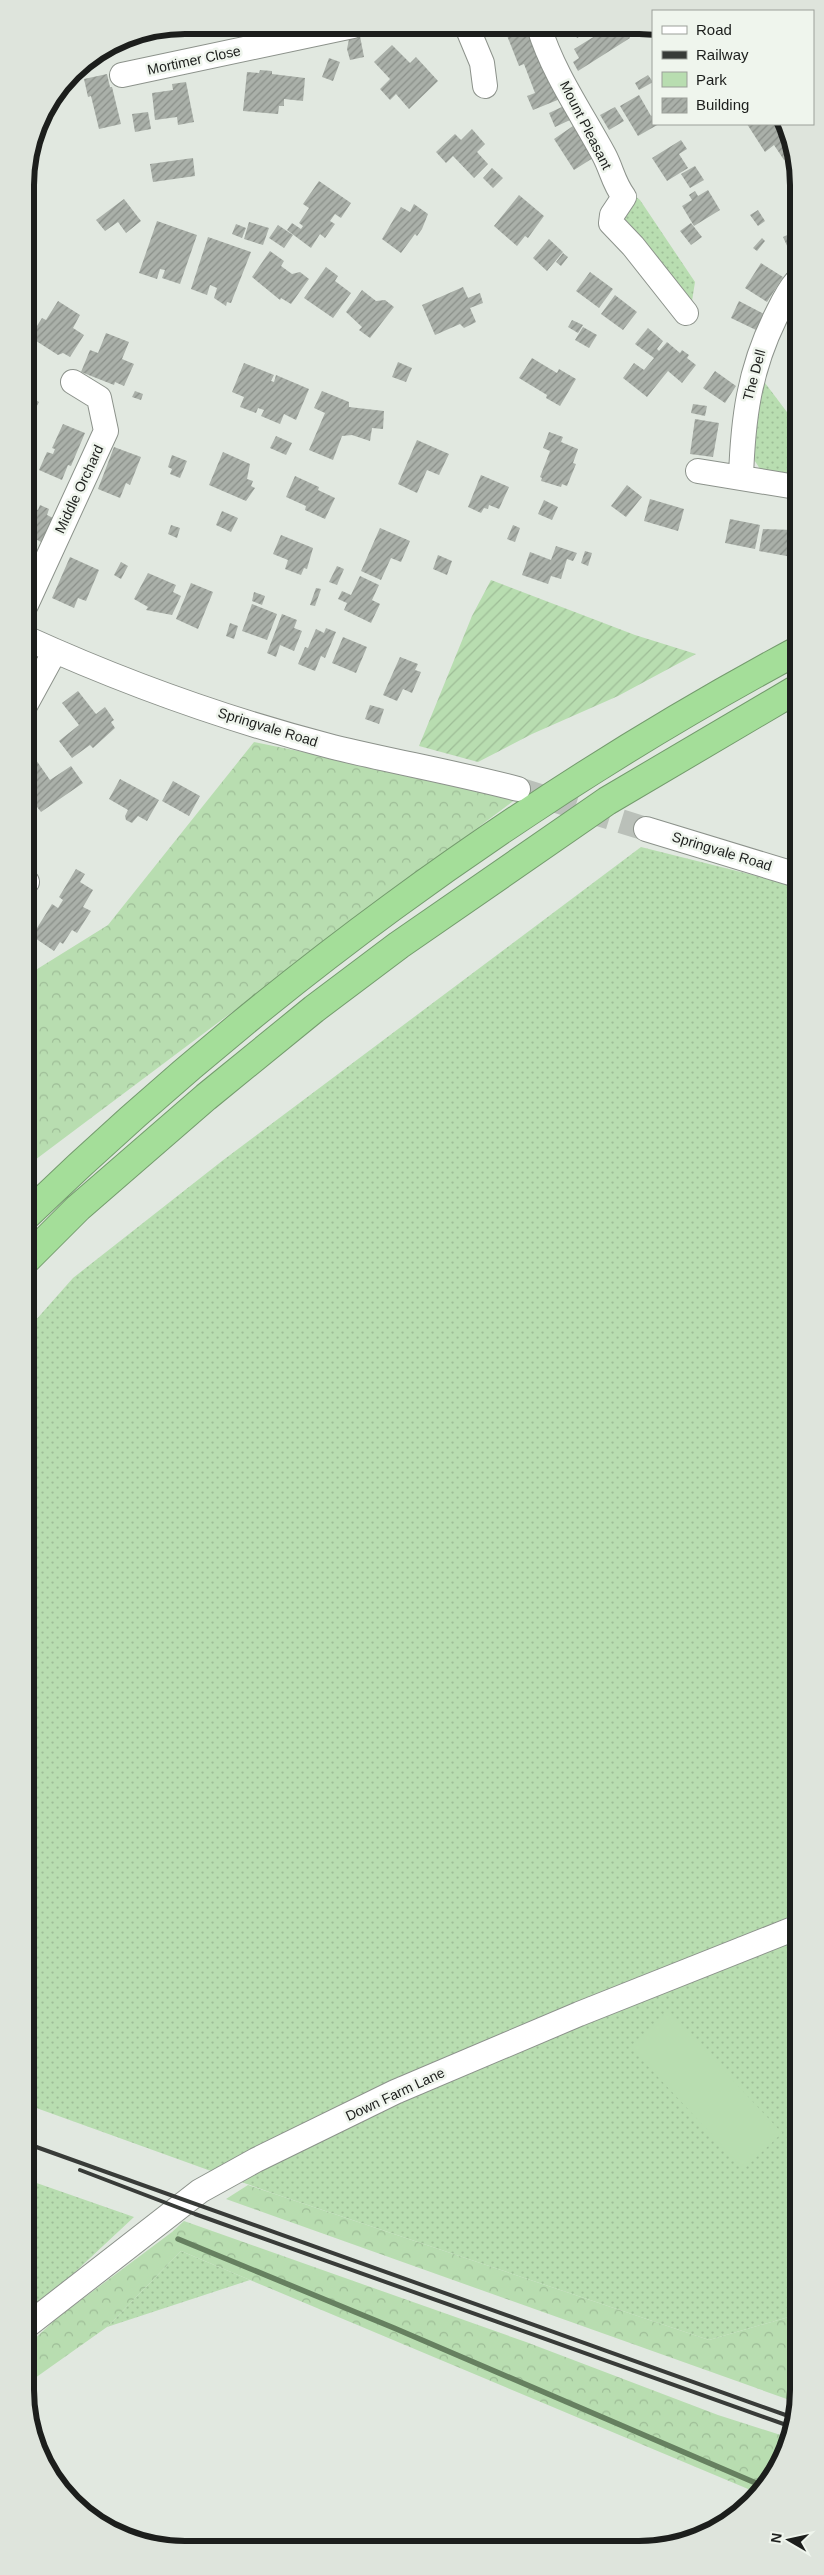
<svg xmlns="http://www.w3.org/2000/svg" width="824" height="2575" font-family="Arial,sans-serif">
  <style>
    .grass { fill: url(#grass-dots) }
    .forest { fill: url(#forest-crowns) }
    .park { fill: #b8ddb0 }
    .garden { fill: url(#garden-furrows) }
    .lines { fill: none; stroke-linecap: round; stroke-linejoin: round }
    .stream { stroke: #668060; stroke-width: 5.5 }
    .building { fill: url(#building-hatch) }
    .minor-tunnel { stroke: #bac0b9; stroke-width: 24; stroke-dasharray: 24 12; stroke-linecap: butt }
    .minor-casing { stroke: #8c928b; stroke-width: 26 }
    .highway-casing { stroke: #749b6d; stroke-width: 30 }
    .minor { stroke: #fff; stroke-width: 24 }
    .highway { stroke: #a4de99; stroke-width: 28 }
    .rail { stroke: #383b38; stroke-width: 4 }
    .labels { text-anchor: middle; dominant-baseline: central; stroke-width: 5; stroke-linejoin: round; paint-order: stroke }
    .street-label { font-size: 14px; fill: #1c1e1c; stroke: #eff5ed }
    .rim { fill: none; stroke: #1c1e1c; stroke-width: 6 }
  </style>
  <defs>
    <pattern id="grass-dots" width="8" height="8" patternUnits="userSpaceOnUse" patternTransform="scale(1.25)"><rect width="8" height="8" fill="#b8ddb0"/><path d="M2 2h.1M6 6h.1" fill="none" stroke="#9ebd97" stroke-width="1.8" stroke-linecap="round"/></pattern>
    <pattern id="forest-crowns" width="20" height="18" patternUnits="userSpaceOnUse" patternTransform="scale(1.25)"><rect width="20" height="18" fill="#b8ddb0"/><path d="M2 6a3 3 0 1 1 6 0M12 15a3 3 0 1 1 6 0" fill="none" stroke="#9ebd97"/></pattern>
    <pattern id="garden-furrows" width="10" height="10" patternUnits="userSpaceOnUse" patternTransform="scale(1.25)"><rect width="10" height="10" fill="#b8ddb0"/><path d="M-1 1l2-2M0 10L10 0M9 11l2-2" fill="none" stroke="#9ebd97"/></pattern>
    <pattern id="building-hatch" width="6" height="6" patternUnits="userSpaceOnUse" patternTransform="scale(1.25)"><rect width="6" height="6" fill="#aab0a9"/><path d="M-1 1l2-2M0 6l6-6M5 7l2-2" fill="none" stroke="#8a8f89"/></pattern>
  </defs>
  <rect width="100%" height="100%" fill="#e1e8e0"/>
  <path class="grass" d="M629,191L640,200L695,282L692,301L615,217Z
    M762,379L796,424V473L789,477L762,472L751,455Z
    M641,847L797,886L798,2123L790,2125L798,2158L799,2314L709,2340L272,2193L28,2105L27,1330L73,1278L222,1161Z
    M28,2180L134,2217L28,2316Z
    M181,2251L250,2280L107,2327Z"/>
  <path class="forest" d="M254,742L520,796L27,1166L26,976L108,925Z
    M248,2185L709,2340L799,2314L798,2403L226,2199Z
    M184,2221L526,2342L718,2415L790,2438L787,2451L760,2494L181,2251L107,2327L28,2383V2345L57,2318L172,2232Z"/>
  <path class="park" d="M668,2011L782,2133L744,2169L630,2047Z"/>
  <path class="garden" d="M491,580L635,635L696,654L618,696L532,734L478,762L419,746L472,616Z"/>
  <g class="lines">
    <path class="stream" d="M178,2239L394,2328L765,2487"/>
  </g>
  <path class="building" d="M518,28L520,34L532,30L560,99L533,110L527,96L535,93L524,64L519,66L506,33Z
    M578,28H596L577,38L573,30Z
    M608,28H624L630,38L578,71L573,62L579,58L574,49Z
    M360,36L364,57L350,60L347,49L349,39Z
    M392,45L410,63L416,57L438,81L409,109L396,94L390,100L380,89L390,79L374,62Z
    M329,58L340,62L333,81L322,77Z
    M260,70L272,71V74L305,78L303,101L284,99V106H279L278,114L243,111L247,72L259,73Z
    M107,74L110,87H112L121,124L99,129L91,96L88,97L84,79Z
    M648,75L653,82L639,90L635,83Z
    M186,82L194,122L178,125L177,117L155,120L152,93L173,90L172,84Z
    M639,95L651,116L653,115V124H659L638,136L620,106Z
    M564,106L570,120L555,127L549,113Z
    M615,107L624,121L609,130L600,115Z
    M148,112L151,129L135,132L132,114Z
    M747,124H776L778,128L786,124L795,152L784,160L774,145L765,152Z
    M573,126L593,158L574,170L554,139Z
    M472,129L485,144L477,152L488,164L474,178L453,156L446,163L436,152L455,134L461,140Z
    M681,140L687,149L679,154L688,168L667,181L652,158Z
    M193,158L195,176L153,182L150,164Z
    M695,166L704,180L690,188L681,174Z
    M492,168L503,178L493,188L483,178Z
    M319,181L351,203L341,218L335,214L330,221L335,224L325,238L320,234L311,248L287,230L292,223L301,229L303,226L299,223L309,208L303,204Z
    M708,190L720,210L694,226L682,206L692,200L689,195L695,191L698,196Z
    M519,195L544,216L528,238L525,236L517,246L494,226Z
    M124,199L141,221L126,233L118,222L105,231L96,220Z
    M414,204L428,214L422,229L417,236L415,234L401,253L382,239L401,207L410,212Z
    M758,210L765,221L758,226L750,215Z
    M157,221L197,235L180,284L162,278L165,270L160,269L157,279L139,273Z
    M249,222L269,228L263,245L244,239Z
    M691,223L702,237L691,245L680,231Z
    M236,224L246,228L242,238L232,234Z
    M278,225L293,235L284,248L269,238Z
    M796,231V257L793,259L783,237Z
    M208,237L251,252L231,303L227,302L226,306L214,298L217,288L210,285L207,295L191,289Z
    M762,238L765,241L757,251L753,248Z
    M549,239L563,252L547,271L533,258Z
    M270,251L284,261L281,266L292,274L300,272L309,279L291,304L281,298L280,300L252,277Z
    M563,253L568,257L561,266L556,262Z
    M761,263L783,277L767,302L745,288Z
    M326,267L338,276L335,281L351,293L333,318L304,298Z
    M590,272L613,289L599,308L576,291Z
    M463,287L468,298L480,293L483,303L470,308L476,322L464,328L460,324L435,335L422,305Z
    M362,290L376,301L385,300L394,307L370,338L359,330L362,327L346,312Z
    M615,295L637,312L623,330L601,314Z
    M58,301L80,315L73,328L84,335L70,357L63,353L58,355L30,337L42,318L46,320Z
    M739,301L764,314L756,330L731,318Z
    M572,320L583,325L578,333L568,327Z
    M583,327L597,335L589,348L575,340Z
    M648,328L663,341L657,349L659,351L667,342L680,353L682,350L689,355L687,358L696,365L682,383L668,371L647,397L623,378L634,363L644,370L654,358L635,344Z
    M106,333L129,342L122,359L134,364L124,386L115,382L114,385L81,372L90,350L98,353Z
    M796,336V356L789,352Z
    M26,345L37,352L29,369L26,367Z
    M532,358L557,373L559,369L576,379L560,406L546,398L547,395L519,378Z
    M398,362L412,368L406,382L392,377Z
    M244,363L274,375L271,381L274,382L276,375L309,389L296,420L284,414L280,424L261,416L264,410L258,408L256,413L240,407L244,397L232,392Z
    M715,371L736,386L725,403L703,388Z
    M135,391L143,394L141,400L132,397Z
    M322,391L349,402V407L384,411L383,429L372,428L370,441L352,435L342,436L333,460L309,450L325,413L314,408Z
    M26,394L39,402L27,424L33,427L26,440Z
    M693,404L707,406L705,416L691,413Z
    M695,419L719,423L713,457L690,454Z
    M63,424L85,433L71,466L68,465L62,480L39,470L47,452L53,454L55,449L52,448Z
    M549,432L563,437L561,442L578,449L573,463L576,464L567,486L562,484L561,487L541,481L542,478L540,477L550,451L543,448Z
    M276,436L292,443L286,455L270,448Z
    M417,440L449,454L439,475L427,470L417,493L398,484Z
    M114,447L141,457L130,485L126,483L120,498L98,489Z
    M223,452L250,464L247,479L253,481L251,486L255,488L246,501L209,485Z
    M172,455L187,461L180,478L170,474L172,469L168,467Z
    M481,475L509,487L499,509L489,505L488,509L484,508L481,513L468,507Z
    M295,476L319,487L318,490L335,498L325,519L305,510L306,506L286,497Z
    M627,485L642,497L626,517L611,506Z
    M650,499L684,509L678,531L644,521Z
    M544,500L558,507L552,520L538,514Z
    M26,505L38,510L40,505L49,509L47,515L55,519L41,542L26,534Z
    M222,511L238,518L231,532L216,525Z
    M730,519L760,525L755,549L725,543Z
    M171,525L180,528L177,538L168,534Z
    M513,525L520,528L515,542L507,539Z
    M380,528L410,541L401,562L391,558L381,580L361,571Z
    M763,529L793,530V536H796V553L792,557L759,551Z
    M281,535L313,548L307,569L304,568L301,575L285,569L288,560L273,554Z
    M556,546L577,553L573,561L567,559L561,579L551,576L548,584L522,575L530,552L551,560Z
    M585,551L592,553L588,566L581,563Z
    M438,555L452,561L447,575L433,569Z
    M70,557L99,570L86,601L78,598L74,608L52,598Z
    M121,562L128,566L121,579L114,575Z
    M337,566L344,569L337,585L329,582Z
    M148,573L176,585L173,592L181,596L172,615L146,610L148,607L134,599Z
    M360,576L379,585L372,600L380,604L371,623L344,610L347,603L338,599L342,591L351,595Z
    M191,583L213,592L198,629L176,619Z
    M316,588L321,589L315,606L310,605Z
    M254,592L265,596L262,605L252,601Z
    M252,604L277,614L267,640L242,631Z
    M282,614L297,620L294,628L302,631L294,651L280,645L276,657L267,653Z
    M230,623L238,626L234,639L226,636Z
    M326,628L336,632L325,658L321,656L315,671L298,664L305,647L308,648L316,629L324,633Z
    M343,637L367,647L356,673L332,663Z
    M400,657L418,664L415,670L421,672L412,693L403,689L397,701L383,695Z
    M78,691L96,714L105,707L114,720L111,722L115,728L93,748L90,745L72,758L59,741L79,725L62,703Z
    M370,705L384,709L379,724L365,719Z
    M36,760L50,780L71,766L83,783L41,812L34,803L32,804L26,797V768Z
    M120,779L159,800L147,821L138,816L132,823L126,820L125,816L128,810L109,799Z
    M173,781L200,796L189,816L162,801Z
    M76,869L85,874L80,882L93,890L83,907L91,911L77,933L72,930L63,944L60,942L54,951L32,936L52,904L58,908L63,900L59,897Z"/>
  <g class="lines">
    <path class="minor-tunnel" d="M518,789L646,829"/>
    <g class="minor-casing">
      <path id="minor" d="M467,27L482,63L485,86
        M539,27C553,73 582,114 604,155C612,170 613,182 624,197L612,215L611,223L633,246L686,313
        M122,75L353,26
        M698,471L796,487
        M741,477C743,419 749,371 775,318C781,306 787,292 796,282
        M26,605L106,431L99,398L73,382
        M26,638C125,683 228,720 333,747C395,762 457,773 518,789
        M26,704L55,651
        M646,829L797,875
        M26,882H27
        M28,2325L200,2191L256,2160L395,2092L579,2014L798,1927"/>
    </g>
    <g class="highway-casing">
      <path id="highway" d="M27,1215C256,994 516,802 797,651
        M27,1259L78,1208L206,1097L314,1009L399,945L607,801L797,689"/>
    </g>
    <use href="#minor" class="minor"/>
    <use href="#highway" class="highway"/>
    <path class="rail" d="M28,2144L794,2418
      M80,2170L195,2214L792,2427"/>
  </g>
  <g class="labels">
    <g class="street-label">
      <text transform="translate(194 60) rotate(-12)">Mortimer Close</text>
      <text transform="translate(586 125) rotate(63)">Mount Pleasant</text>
      <text transform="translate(754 375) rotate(-75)">The Dell</text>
      <text transform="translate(79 489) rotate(-65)">Middle Orchard</text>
      <text transform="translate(268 727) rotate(17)">Springvale Road</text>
      <text transform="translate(722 851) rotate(17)">Springvale Road</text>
      <text transform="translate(395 2094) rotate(-25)">Down Farm Lane</text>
    </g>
  </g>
  <path d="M0 0H824V2575H0ZM185 34H639A151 151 0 0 1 790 185V2390A151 151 0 0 1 639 2541H185A151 151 0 0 1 34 2390V185A151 151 0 0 1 185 34Z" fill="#dee4dc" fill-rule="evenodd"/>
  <path class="rim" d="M185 34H639A151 151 0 0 1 790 185V2390A151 151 0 0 1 639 2541H185A151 151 0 0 1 34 2390V185A151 151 0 0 1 185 34Z"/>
  <rect x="652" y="10" width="162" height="115" fill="#eff5ed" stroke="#9b9f99"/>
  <rect x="662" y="26" width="25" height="8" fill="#ffffff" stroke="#9b9f99"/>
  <text x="696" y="35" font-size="15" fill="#1c1e1c">Road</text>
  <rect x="662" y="51" width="25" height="8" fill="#383b38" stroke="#9b9f99"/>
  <text x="696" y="60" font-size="15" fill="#1c1e1c">Railway</text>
  <rect x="662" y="72" width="25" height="15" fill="#b8ddb0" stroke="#9b9f99"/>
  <text x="696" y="85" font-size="15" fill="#1c1e1c">Park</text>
  <rect x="662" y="98" width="25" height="15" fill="url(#building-hatch)" stroke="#9b9f99"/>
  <text x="696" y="110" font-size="15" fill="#1c1e1c">Building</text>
  <g transform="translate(789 2540) rotate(279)" stroke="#eff5ed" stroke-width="4" paint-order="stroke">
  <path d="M0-4L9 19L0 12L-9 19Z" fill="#1c1e1c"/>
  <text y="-8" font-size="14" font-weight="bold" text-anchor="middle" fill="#1c1e1c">N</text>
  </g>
</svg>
